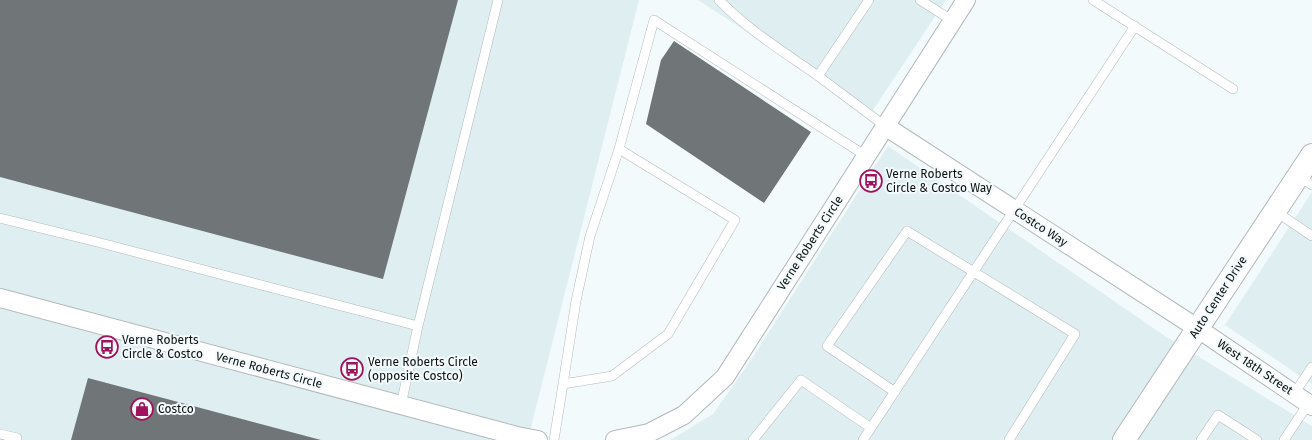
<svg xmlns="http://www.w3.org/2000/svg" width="1312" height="440" font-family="'Fira Sans',sans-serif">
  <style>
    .built { fill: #dfeef1 }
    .building { fill: #707677 }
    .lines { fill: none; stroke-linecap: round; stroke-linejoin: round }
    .service-casing { stroke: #b3b9bb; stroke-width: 10 }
    .minor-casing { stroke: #b3b9bb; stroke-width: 20 }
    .secondary-casing { stroke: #b3b9bb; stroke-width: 24 }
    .service { stroke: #fff; stroke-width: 9 }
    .minor { stroke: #fff; stroke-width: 18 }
    .secondary { stroke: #fff; stroke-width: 22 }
    .labels { text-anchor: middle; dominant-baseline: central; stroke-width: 4; stroke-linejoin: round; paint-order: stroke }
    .poi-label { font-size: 12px; fill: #0f1112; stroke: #f3fafc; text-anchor: start }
    .street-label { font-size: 12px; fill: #0f1112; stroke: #f3fafc }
  </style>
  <rect width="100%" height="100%" fill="#f3fafc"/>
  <path class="built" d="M0,0H639L528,439L519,440H0Z
    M698,0H946L871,113Z
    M888,146L1165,336L1312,426V440H670L713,414L749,363Z
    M1312,192V384L1225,325Z"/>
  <path class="building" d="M0,0H458L383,279L0,177Z
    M674,41L811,132L764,203L646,124L661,60Z
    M88,378L321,440H71Z"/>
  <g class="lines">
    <g class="service-casing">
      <path id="service" d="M719,0C748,30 784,52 818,76
        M869,0L818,76L885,126
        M920,0L953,21
        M1093,0L1233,89
        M1298,176L1312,185
        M1275,211L1312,236
        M0,218L97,242L418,326
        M563,384L576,301L590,236L619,149
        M895,392L827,346L907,231L1075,334L1009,440
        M1294,394L1312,367
        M401,405L418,326L498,0
        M0,434L17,438L16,440
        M554,440L563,384L612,376L668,334L735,220L619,149L654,20L866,156
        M753,440L801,380L871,428
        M863,440L1135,26
        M1201,440L1218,415L1257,440
        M1284,440L1308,404"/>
    </g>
    <g class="minor-casing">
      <path id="minor" d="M885,126L1197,328L1312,406
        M0,298L517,436L538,440
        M615,440L649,433L684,415L725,377L966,0"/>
    </g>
    <g class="secondary-casing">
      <path id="secondary" d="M1124,440L1312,155"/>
    </g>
    <use href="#service" class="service"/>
    <use href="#minor" class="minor"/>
    <use href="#secondary" class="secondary"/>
  </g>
  <defs>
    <g id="bus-ring" transform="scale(1.15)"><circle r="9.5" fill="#f3fafc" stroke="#9f125c" stroke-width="1.5"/><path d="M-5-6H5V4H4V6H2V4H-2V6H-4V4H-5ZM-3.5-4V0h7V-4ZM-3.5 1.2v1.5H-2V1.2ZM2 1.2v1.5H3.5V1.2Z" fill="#9f125c"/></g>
    <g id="shop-ring" transform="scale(1.15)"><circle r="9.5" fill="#f3fafc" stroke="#9f125c" stroke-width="1.5"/><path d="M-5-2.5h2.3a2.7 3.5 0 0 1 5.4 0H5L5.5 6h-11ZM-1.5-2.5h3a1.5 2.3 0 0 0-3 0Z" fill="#9f125c"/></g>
  </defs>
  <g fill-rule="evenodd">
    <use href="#bus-ring" x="871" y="181"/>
    <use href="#bus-ring" x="107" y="347"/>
    <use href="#bus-ring" x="352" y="369"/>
    <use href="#shop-ring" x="142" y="409"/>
  </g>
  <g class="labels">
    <g class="poi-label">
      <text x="886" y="174">Verne Roberts<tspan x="886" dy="14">Circle &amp; Costco Way</tspan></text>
      <text x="122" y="340">Verne Roberts<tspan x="122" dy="14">Circle &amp; Costco</tspan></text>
      <text x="368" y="362">Verne Roberts Circle<tspan x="368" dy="14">(opposite Costco)</tspan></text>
      <text x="158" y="409">Costco</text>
    </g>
    <g class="street-label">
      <text transform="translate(1041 227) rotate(33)">Costco Way</text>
      <text transform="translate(810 243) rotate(-57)">Verne Roberts Circle</text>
      <text transform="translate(1218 297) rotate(-57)">Auto Center Drive</text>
      <text transform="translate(1255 367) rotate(34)">West 18th Street</text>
      <text transform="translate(269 370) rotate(15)">Verne Roberts Circle</text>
    </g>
  </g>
</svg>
